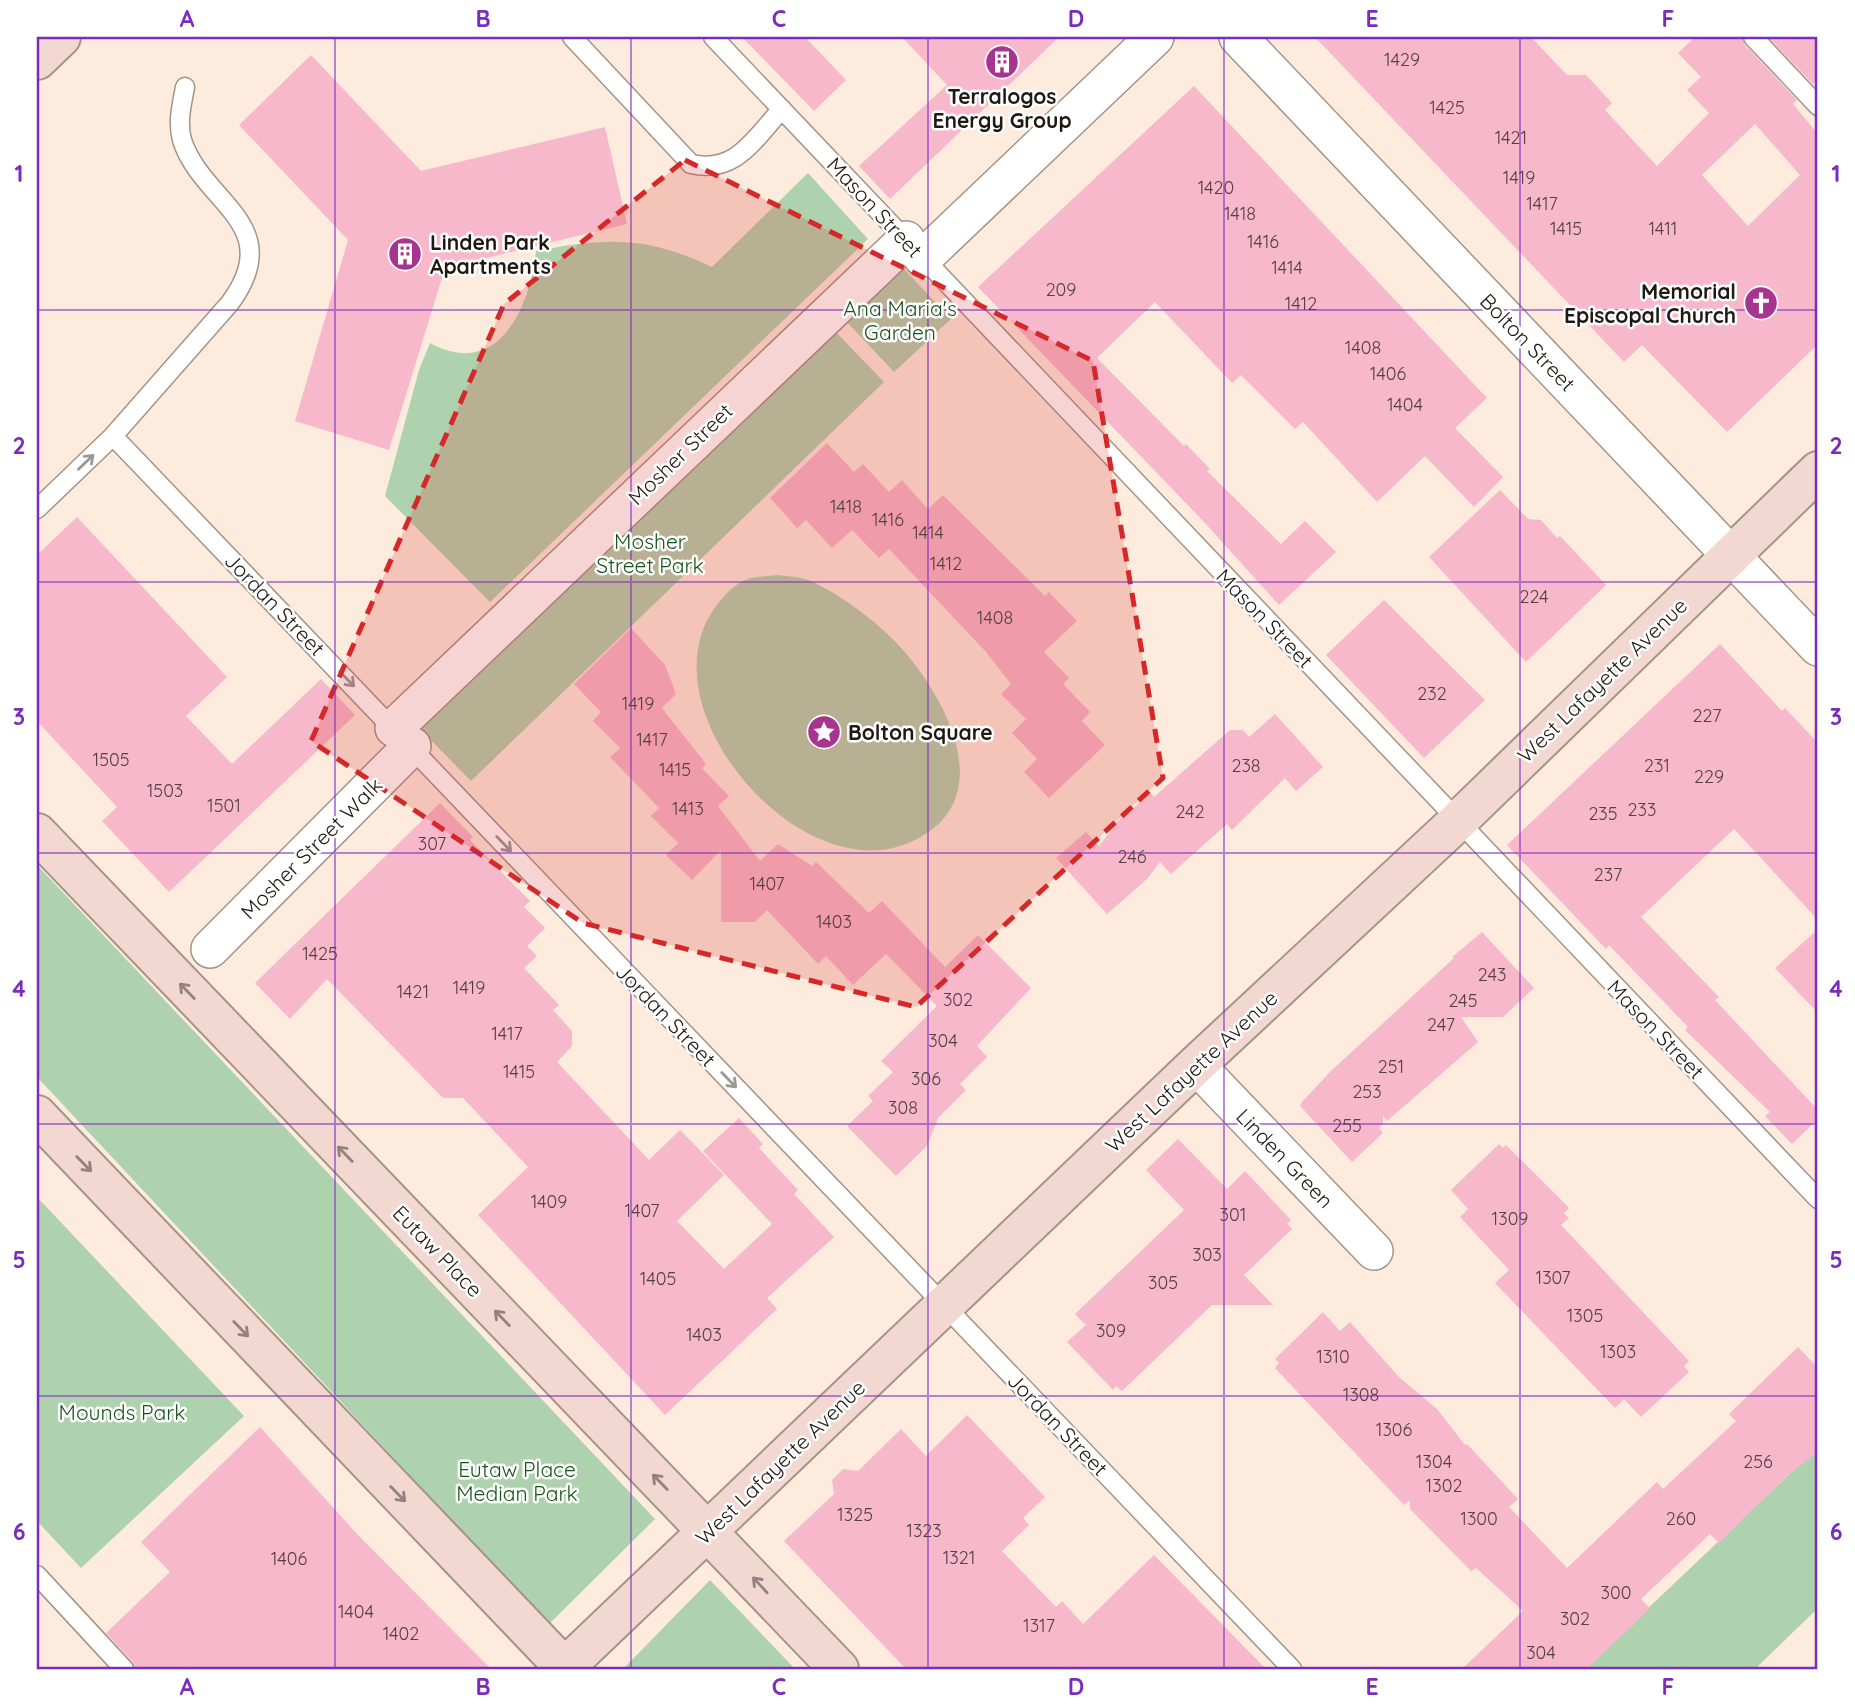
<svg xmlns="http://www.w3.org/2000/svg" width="1855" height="1706" font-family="Quicksand,sans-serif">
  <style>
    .green { fill: #afd2ae }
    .building { fill: #f7b8cb; fill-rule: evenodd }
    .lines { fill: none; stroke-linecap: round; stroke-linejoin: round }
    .lane-casing { stroke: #a49487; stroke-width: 21 }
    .street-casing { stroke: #a49487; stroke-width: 40 }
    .secondary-casing { stroke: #a49487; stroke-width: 42 }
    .lane { stroke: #fff; stroke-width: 18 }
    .street { stroke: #fff; stroke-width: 37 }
    .secondary { stroke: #f3d7d1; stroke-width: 38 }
    .oneway { stroke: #9a9895 }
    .oneway2 { stroke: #94827c }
    .marked { fill: #d62828; fill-opacity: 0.2; stroke: #d62828; stroke-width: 5; stroke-dasharray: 14 9; stroke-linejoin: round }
    .grid { fill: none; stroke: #7b2cbf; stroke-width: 2; stroke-opacity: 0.55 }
    .labels { text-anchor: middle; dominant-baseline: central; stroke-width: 5; stroke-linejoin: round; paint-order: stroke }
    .number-label { font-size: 18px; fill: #554142 }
    .poi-label { font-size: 21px; font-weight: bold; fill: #1f1914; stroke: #fff; text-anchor: start }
    .street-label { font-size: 21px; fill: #1f1914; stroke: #fff }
    .park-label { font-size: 21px; fill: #17541c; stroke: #fff }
    .neatline { fill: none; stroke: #7b2cbf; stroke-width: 2.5 }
    .grid-label { font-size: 23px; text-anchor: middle; font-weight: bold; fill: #7b2cbf }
  </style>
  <rect width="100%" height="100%" fill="#fdebdd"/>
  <path class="green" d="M808,173L868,239L490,602L385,496L419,370L430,343C498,380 530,308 536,251C607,237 646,236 712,267Z
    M904,269L951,319L894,372L847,322Z
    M830,326L884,382L471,781L416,725Z
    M779,575C791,577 805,577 815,583C846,598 881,625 903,650C951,705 1001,806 906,844C796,887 642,705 716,606C724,596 735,583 748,579C758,576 769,576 779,575Z
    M37,865L655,1519L549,1624L37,1077Z
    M37,1197L244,1416L81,1568L37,1521Z
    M1818,1447V1608L1755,1669H1584Z
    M710,1580L795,1669H623Z"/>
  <path class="building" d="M742,37H805L846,80L814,111Z
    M902,37H1059L890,199L859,166L947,85Z
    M1315,37H1531L1567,75H1586L1612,103L1605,110L1657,166L1709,113L1687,90L1701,77L1678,53L1695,37H1742L1745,45L1797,100L1793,104L1818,134V344L1727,432L1642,345L1624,362ZM1755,124L1800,175L1748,226L1702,175Z
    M1768,37H1818V78L1813,84Z
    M311,55L421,171L605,127L627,224L445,268L389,450L295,421L348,240L239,125Z
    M1194,86L1487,398L1455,428L1503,477L1474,507L1425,456L1377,502L1303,422L1295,429L1241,375L1232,383L1155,302L1097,358L1184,446L1186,444L1210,469L1207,471L1281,544L1305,521L1336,552L1279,605L1205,523L978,287Z
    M827,443L854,472L863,464L889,492L902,480L928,509L943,495L1045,596L1049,592L1077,621L1044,652L1069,678L1063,684L1090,712L1082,721L1105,745L1049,798L1024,772L1037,759L1012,733L1026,719L1001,694L1011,684L986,652L889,549L879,558L852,530L832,548L806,520L797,528L770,498Z
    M1500,490L1528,519L1541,520L1557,538L1560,536L1606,585L1526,662L1429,557Z
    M77,517L227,677L186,716L232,764L321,679L355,715L169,892L102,821L117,807L37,721V555Z
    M1384,600L1485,700L1424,758L1326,655Z
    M631,628L665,665L676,694L662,708L706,764L702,768L729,796L718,806L760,861L778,844L812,866L816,862L869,913L882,901L945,967L978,935L1031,988L977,1046L987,1057L960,1084L966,1090L938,1118L927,1146L896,1176L847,1126L873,1101L868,1096L893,1072L881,1061L937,1006L886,954L853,985L826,956L818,964L767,910L755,922H721V850L692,880L666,855L678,843L651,816L659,808L610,757L620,748L593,721L601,712L574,684Z
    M1720,644L1782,711L1785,708L1818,743V920L1734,829L1641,917L1719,997L1715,1000L1818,1110V1119L1792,1144L1765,1116L1770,1112L1685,1030L1688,1027L1609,945L1606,949L1507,845Z
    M1275,714L1323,767L1296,791L1285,778L1232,830L1227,824L1171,874L1160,862L1147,879L1107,914L1056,858L1086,832L1099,846L1118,821L1151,793L1154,797L1230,730H1243L1249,737Z
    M440,803L473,837L470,840L530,901L524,907L545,928L527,946L537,956L524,968L559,1005L553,1010L572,1031V1046L557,1062L649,1160L680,1130L724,1175L677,1221L724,1269L772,1224L703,1151L739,1118L763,1144L759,1148L798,1190L794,1194L834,1237L767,1298L777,1309L665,1415L478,1215L528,1167L463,1098H443L327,979L290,1019L255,983Z
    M1818,929V1013L1775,968Z
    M1482,932L1534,988L1503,1017H1461L1478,1042L1387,1121L1383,1116V1124L1379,1128L1383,1133L1352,1162L1300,1106L1302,1102L1331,1071L1454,958L1452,957Z
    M1178,1139L1227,1189L1245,1171L1291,1220L1287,1223L1292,1229L1244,1275L1273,1305H1212L1122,1391L1116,1386L1113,1390L1067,1342L1086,1325L1075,1314L1184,1210L1146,1170Z
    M1499,1144L1503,1148L1506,1145L1569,1208L1564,1213L1569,1218L1561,1225L1689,1361L1684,1366L1689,1372L1641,1417L1624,1399L1615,1408L1495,1283L1509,1270L1460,1217L1468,1209L1451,1190Z
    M1323,1312L1340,1331L1350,1322L1399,1377L1437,1409L1465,1445L1467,1444L1518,1499L1509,1507L1567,1568L1657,1482L1663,1489L1736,1421L1729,1414L1798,1347L1818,1368V1452L1788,1475L1719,1543L1710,1534L1641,1599L1650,1608L1587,1669H1462L1523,1611L1476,1568L1471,1571L1410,1509V1500L1404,1505L1275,1368L1279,1363L1275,1359Z
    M967,1415L1045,1497L1023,1518L1029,1525L1002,1551L1056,1607L1062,1601L1083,1624L1154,1555L1266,1669H906L784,1541L834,1494L832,1480L843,1469L858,1471L901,1429L926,1456Z
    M260,1427L358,1535L491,1669H136L132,1661L106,1633L170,1572L141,1542Z"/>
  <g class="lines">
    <g class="lane-casing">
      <path id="lane" d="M572,37L691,164C736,174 754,139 782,109
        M713,37L1818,1199
        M1753,37L1818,106
        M113,436L230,303C288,224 202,203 182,140C177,122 182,104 185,87
        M37,509L113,436L1292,1669
        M37,1575L124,1669"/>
    </g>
    <g class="street-casing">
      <path id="street" d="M1238,37L1818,647
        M923,258L1155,37
        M394,728L906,240
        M210,949L412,746
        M1196,1065L1374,1251"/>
    </g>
    <g class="secondary-casing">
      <path id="secondary" d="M37,60L61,37
        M37,833L839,1669
        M37,1115L566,1669
        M563,1669L1196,1065L1458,821L1818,471"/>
    </g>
    <use href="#lane" class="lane"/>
    <use href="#street" class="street"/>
    <use href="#secondary" class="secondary"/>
  </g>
  <defs><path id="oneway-shaft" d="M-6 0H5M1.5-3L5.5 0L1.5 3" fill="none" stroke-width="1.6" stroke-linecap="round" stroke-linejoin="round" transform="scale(1.75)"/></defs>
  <g class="oneway">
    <use href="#oneway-shaft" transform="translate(86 462) rotate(-44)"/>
    <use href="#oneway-shaft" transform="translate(347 679) rotate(46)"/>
    <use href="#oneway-shaft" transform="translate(504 844) rotate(46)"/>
    <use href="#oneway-shaft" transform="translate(729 1080) rotate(46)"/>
  </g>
  <g class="oneway2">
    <use href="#oneway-shaft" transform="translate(187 991) rotate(-134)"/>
    <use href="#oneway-shaft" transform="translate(345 1154) rotate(-134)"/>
    <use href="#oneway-shaft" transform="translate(84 1164) rotate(46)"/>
    <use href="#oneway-shaft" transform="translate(502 1318) rotate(-134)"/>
    <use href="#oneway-shaft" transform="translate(241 1329) rotate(46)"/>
    <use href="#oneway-shaft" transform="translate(660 1482) rotate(-134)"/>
    <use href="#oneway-shaft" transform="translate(398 1494) rotate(46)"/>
    <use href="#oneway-shaft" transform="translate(760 1585) rotate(-133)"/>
  </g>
  <path class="marked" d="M685,160L1093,361L1163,778L916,1007L583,923L311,741L504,304Z"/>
  <path class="grid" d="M335,37V1669M631,37V1669M928,37V1669M1224,37V1669M1520,37V1669M37,310H1818M37,582H1818M37,853H1818M37,1124H1818M37,1396H1818"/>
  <defs>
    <g id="building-disc" transform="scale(1.75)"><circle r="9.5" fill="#a7348e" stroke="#fff"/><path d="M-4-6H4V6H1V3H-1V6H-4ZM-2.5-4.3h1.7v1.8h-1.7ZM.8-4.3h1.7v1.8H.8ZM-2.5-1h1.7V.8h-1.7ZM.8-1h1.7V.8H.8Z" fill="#fff"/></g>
    <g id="church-disc" transform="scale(1.75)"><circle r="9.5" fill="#a7348e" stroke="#fff"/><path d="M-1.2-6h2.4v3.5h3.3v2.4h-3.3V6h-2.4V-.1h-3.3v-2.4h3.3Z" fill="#fff"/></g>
    <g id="sight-disc" transform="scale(1.75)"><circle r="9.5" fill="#a7348e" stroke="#fff"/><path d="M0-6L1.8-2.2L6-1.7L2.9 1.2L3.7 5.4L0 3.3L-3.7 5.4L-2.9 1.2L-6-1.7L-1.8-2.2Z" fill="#fff"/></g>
  </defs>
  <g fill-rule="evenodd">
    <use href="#building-disc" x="1002" y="62"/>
    <use href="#building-disc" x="405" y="254"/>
    <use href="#church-disc" x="1761" y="303"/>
    <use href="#sight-disc" x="824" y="732"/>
  </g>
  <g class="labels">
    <g class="number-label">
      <text x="1402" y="59">1429</text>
      <text x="1447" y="107">1425</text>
      <text x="1511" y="137">1421</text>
      <text x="1519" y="177">1419</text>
      <text x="1216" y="187">1420</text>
      <text x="1542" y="203">1417</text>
      <text x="1240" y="213">1418</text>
      <text x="1566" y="228">1415</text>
      <text x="1663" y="228">1411</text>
      <text x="1263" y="241">1416</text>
      <text x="1287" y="267">1414</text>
      <text x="1061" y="289">209</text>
      <text x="1301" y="303">1412</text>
      <text x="1363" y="347">1408</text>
      <text x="1388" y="373">1406</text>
      <text x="1405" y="404">1404</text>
      <text x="846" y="506">1418</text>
      <text x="888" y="519">1416</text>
      <text x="928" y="532">1414</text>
      <text x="946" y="563">1412</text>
      <text x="1534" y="596">224</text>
      <text x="995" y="617">1408</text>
      <text x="1432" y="693">232</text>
      <text x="638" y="703">1419</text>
      <text x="1707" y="715">227</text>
      <text x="652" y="739">1417</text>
      <text x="111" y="759">1505</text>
      <text x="1246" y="765">238</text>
      <text x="1657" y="765">231</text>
      <text x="675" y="769">1415</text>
      <text x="1709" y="776">229</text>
      <text x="165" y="790">1503</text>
      <text x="224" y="805">1501</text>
      <text x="688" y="808">1413</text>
      <text x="1642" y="809">233</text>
      <text x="1190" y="811">242</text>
      <text x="1603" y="813">235</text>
      <text x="432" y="843">307</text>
      <text x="1132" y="856">246</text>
      <text x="1608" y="874">237</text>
      <text x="767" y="883">1407</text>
      <text x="834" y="921">1403</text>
      <text x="320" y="953">1425</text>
      <text x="1492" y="974">243</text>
      <text x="469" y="987">1419</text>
      <text x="413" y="991">1421</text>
      <text x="958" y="999">302</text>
      <text x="1463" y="1000">245</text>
      <text x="1441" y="1024">247</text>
      <text x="507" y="1033">1417</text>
      <text x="943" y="1040">304</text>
      <text x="1391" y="1066">251</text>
      <text x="519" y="1071">1415</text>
      <text x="926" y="1078">306</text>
      <text x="1367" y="1091">253</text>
      <text x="903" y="1107">308</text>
      <text x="1347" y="1125">255</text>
      <text x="549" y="1201">1409</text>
      <text x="642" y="1210">1407</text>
      <text x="1233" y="1214">301</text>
      <text x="1510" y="1218">1309</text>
      <text x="1207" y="1254">303</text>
      <text x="1553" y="1277">1307</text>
      <text x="658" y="1278">1405</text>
      <text x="1163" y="1282">305</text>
      <text x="1585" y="1315">1305</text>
      <text x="1111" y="1330">309</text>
      <text x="704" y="1334">1403</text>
      <text x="1618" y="1351">1303</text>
      <text x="1333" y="1356">1310</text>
      <text x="1361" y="1394">1308</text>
      <text x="1394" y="1429">1306</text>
      <text x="1434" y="1461">1304</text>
      <text x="1758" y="1461">256</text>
      <text x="1444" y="1485">1302</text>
      <text x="855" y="1514">1325</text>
      <text x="1479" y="1518">1300</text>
      <text x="1681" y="1518">260</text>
      <text x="924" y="1530">1323</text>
      <text x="959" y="1557">1321</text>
      <text x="289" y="1558">1406</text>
      <text x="1616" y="1592">300</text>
      <text x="356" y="1611">1404</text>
      <text x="1575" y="1618">302</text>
      <text x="1039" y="1625">1317</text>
      <text x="401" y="1633">1402</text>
      <text x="1541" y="1652">304</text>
    </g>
    <g class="poi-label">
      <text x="1002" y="96" text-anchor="middle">Terralogos<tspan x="1002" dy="24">Energy Group</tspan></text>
      <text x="430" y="242">Linden Park<tspan x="430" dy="24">Apartments</tspan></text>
      <text x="1736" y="291" text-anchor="end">Memorial<tspan x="1736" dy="24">Episcopal Church</tspan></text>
      <text x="848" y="732">Bolton Square</text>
    </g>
    <g class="street-label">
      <text transform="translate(875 207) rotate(47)">Mason Street</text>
      <text transform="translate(1528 342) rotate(46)">Bolton Street</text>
      <text transform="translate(680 454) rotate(-44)">Mosher Street</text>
      <text transform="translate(275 604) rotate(46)">Jordan Street</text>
      <text transform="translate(1265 618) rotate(46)">Mason Street</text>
      <text transform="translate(1602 680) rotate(-44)">West Lafayette Avenue</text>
      <text transform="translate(311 848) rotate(-45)">Mosher Street Walk</text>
      <text transform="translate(666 1015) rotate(46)">Jordan Street</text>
      <text transform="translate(1656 1029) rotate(46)">Mason Street</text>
      <text transform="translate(1191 1071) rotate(-43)">West Lafayette Avenue</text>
      <text transform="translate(1285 1158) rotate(46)">Linden Green</text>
      <text transform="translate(438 1251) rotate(46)">Eutaw Place</text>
      <text transform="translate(1058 1424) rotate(46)">Jordan Street</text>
      <text transform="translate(780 1462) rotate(-44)">West Lafayette Avenue</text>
    </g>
    <g class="park-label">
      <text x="900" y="308">Ana Maria's<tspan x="900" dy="24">Garden</tspan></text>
      <text x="650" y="541">Mosher<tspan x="650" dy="24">Street Park</tspan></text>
      <text x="122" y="1412">Mounds Park</text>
      <text x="517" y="1469">Eutaw Place<tspan x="517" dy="24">Median Park</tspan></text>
    </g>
  </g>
  <rect width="1855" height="1706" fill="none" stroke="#ffffff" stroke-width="77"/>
  <rect x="38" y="38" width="1778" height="1630" class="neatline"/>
  <g class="grid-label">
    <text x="187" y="27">A</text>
    <text x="483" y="27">B</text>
    <text x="779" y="27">C</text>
    <text x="1076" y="27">D</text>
    <text x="1372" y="27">E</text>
    <text x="1668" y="27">F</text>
    <text x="19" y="182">1</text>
    <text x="1836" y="182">1</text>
    <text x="19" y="454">2</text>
    <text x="1836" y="454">2</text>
    <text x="19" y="725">3</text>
    <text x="1836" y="725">3</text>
    <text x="19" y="997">4</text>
    <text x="1836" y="997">4</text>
    <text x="19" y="1268">5</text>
    <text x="1836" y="1268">5</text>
    <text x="19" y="1540">6</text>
    <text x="1836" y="1540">6</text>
    <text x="187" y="1695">A</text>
    <text x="483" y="1695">B</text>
    <text x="779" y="1695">C</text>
    <text x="1076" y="1695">D</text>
    <text x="1372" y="1695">E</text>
    <text x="1668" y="1695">F</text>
  </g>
</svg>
